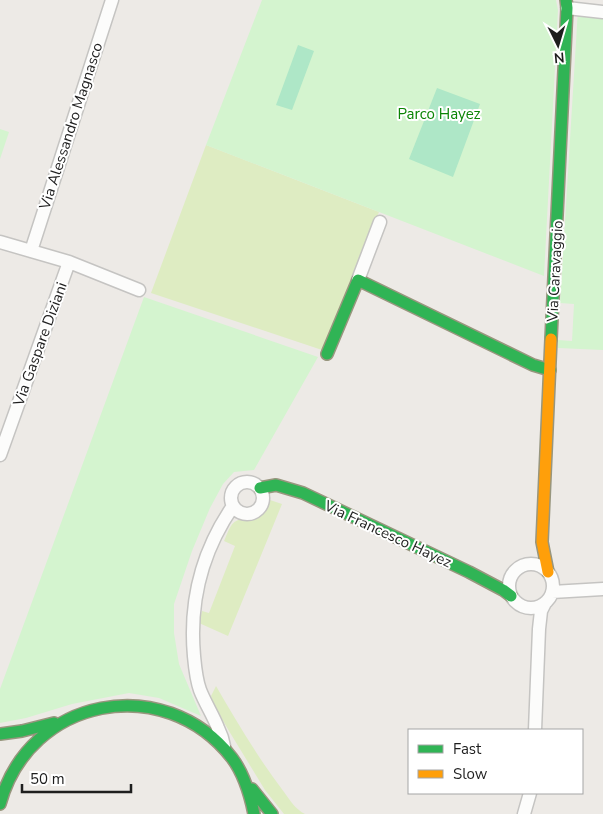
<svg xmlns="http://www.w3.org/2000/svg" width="603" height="814" font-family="'Nunito Sans',sans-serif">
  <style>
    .grass { fill: #deecc2 }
    .park { fill: #d4f4cf }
    .pitch { fill: #aee7c7 }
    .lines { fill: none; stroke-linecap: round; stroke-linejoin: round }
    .street-casing { stroke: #c5c4c2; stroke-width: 15 }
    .fast-casing { stroke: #98967e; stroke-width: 14 }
    .slow-casing { stroke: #98967e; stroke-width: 14 }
    .street { stroke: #fcfcfb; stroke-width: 12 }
    .fast { stroke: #30b455; stroke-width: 11 }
    .slow { stroke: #ff9f0a; stroke-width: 11 }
    .labels { text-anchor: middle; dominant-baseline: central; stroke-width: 4; stroke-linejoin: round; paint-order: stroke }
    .park-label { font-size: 15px; fill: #0a8404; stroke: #fff }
    .street-label { font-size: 15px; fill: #1e1e1e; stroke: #fff }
  </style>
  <rect width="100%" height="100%" fill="#edeae6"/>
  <path class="grass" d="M206,145L379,212L322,350L151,293Z
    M270,500L282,504L228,636L199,623L202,611L209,613L235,546L224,541C226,537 228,530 231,526C241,511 260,528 270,500Z
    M216,686C237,722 258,758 284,792C289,799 296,810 305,814H284L265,790L229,731L214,705L211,696Z"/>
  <path class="park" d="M262,0H556L558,10L544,276L206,145Z
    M578,9L603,12V350L558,348V340L572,341L574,304L560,303Z
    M0,129L9,132L0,159Z
    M144,297L318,357L254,470L234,472L223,484L210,508L192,551L174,604V633L179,664L201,716L159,698L129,693L72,704L26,718L0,723V689Z"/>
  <path class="pitch" d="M298,45L314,51L292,110L276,105Z
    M437,88L480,104L453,177L409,159Z"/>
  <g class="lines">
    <g class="street-casing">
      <path id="street" d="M567,8L603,12
        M0,242L69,262L139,290
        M31,251L112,0
        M358,280L380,222
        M0,455L69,262
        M231 498a16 16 0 1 1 32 0a16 16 0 1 1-32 0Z
        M509 586a22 22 0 1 1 44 0a22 22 0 1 1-44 0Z
        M552,592L603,589
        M535,730L539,629L541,611L545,603
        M224,746C223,740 221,734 218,728C213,715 205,703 200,690C196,679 195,667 194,656C189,601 202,551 233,506
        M524,814L530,793"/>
    </g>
    <g class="fast-casing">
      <path id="fast" d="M551,339L567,8L566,0
        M327,354L358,280L533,365L550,370
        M260,488L276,485L303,493L469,572L503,590L511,596
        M0,734L22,731L54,723
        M252,789L272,814
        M0,804C29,697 164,671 232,758C244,774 250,794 254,814"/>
    </g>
    <g class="slow-casing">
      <path id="slow" d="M548,572L542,542L551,339"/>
    </g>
    <use href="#street" class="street"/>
    <use href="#fast" class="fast"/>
    <use href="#slow" class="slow"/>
  </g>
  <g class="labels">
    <g class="park-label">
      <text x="439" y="114">Parco Hayez</text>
    </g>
    <g class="street-label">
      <text transform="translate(71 126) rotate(-72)">Via Alessandro Magnasco</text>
      <text transform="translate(555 271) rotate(-87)">Via Caravaggio</text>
      <text transform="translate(40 344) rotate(-70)">Via Gaspare Diziani</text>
      <text transform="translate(388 534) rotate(25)">Via Francesco Hayez</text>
    </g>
  </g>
  <rect x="408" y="729" width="175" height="65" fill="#ffffff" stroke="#a5a5a5"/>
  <rect x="418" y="745" width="25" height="8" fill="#30b455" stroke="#a5a5a5"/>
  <text x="453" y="754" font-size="15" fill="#1e1e1e">Fast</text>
  <rect x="418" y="770" width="25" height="8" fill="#ff9f0a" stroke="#a5a5a5"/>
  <text x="453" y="779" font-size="15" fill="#1e1e1e">Slow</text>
  <g transform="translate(558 45) rotate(175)" stroke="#ffffff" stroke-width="4" paint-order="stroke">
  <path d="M0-4L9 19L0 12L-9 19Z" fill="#1e1e1e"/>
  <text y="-8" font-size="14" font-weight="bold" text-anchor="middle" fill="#1e1e1e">N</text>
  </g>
  <path d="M22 784v8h109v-8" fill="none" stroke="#1e1e1e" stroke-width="2.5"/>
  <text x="30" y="784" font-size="15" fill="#1e1e1e" stroke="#ffffff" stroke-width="4" paint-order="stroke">50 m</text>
</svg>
